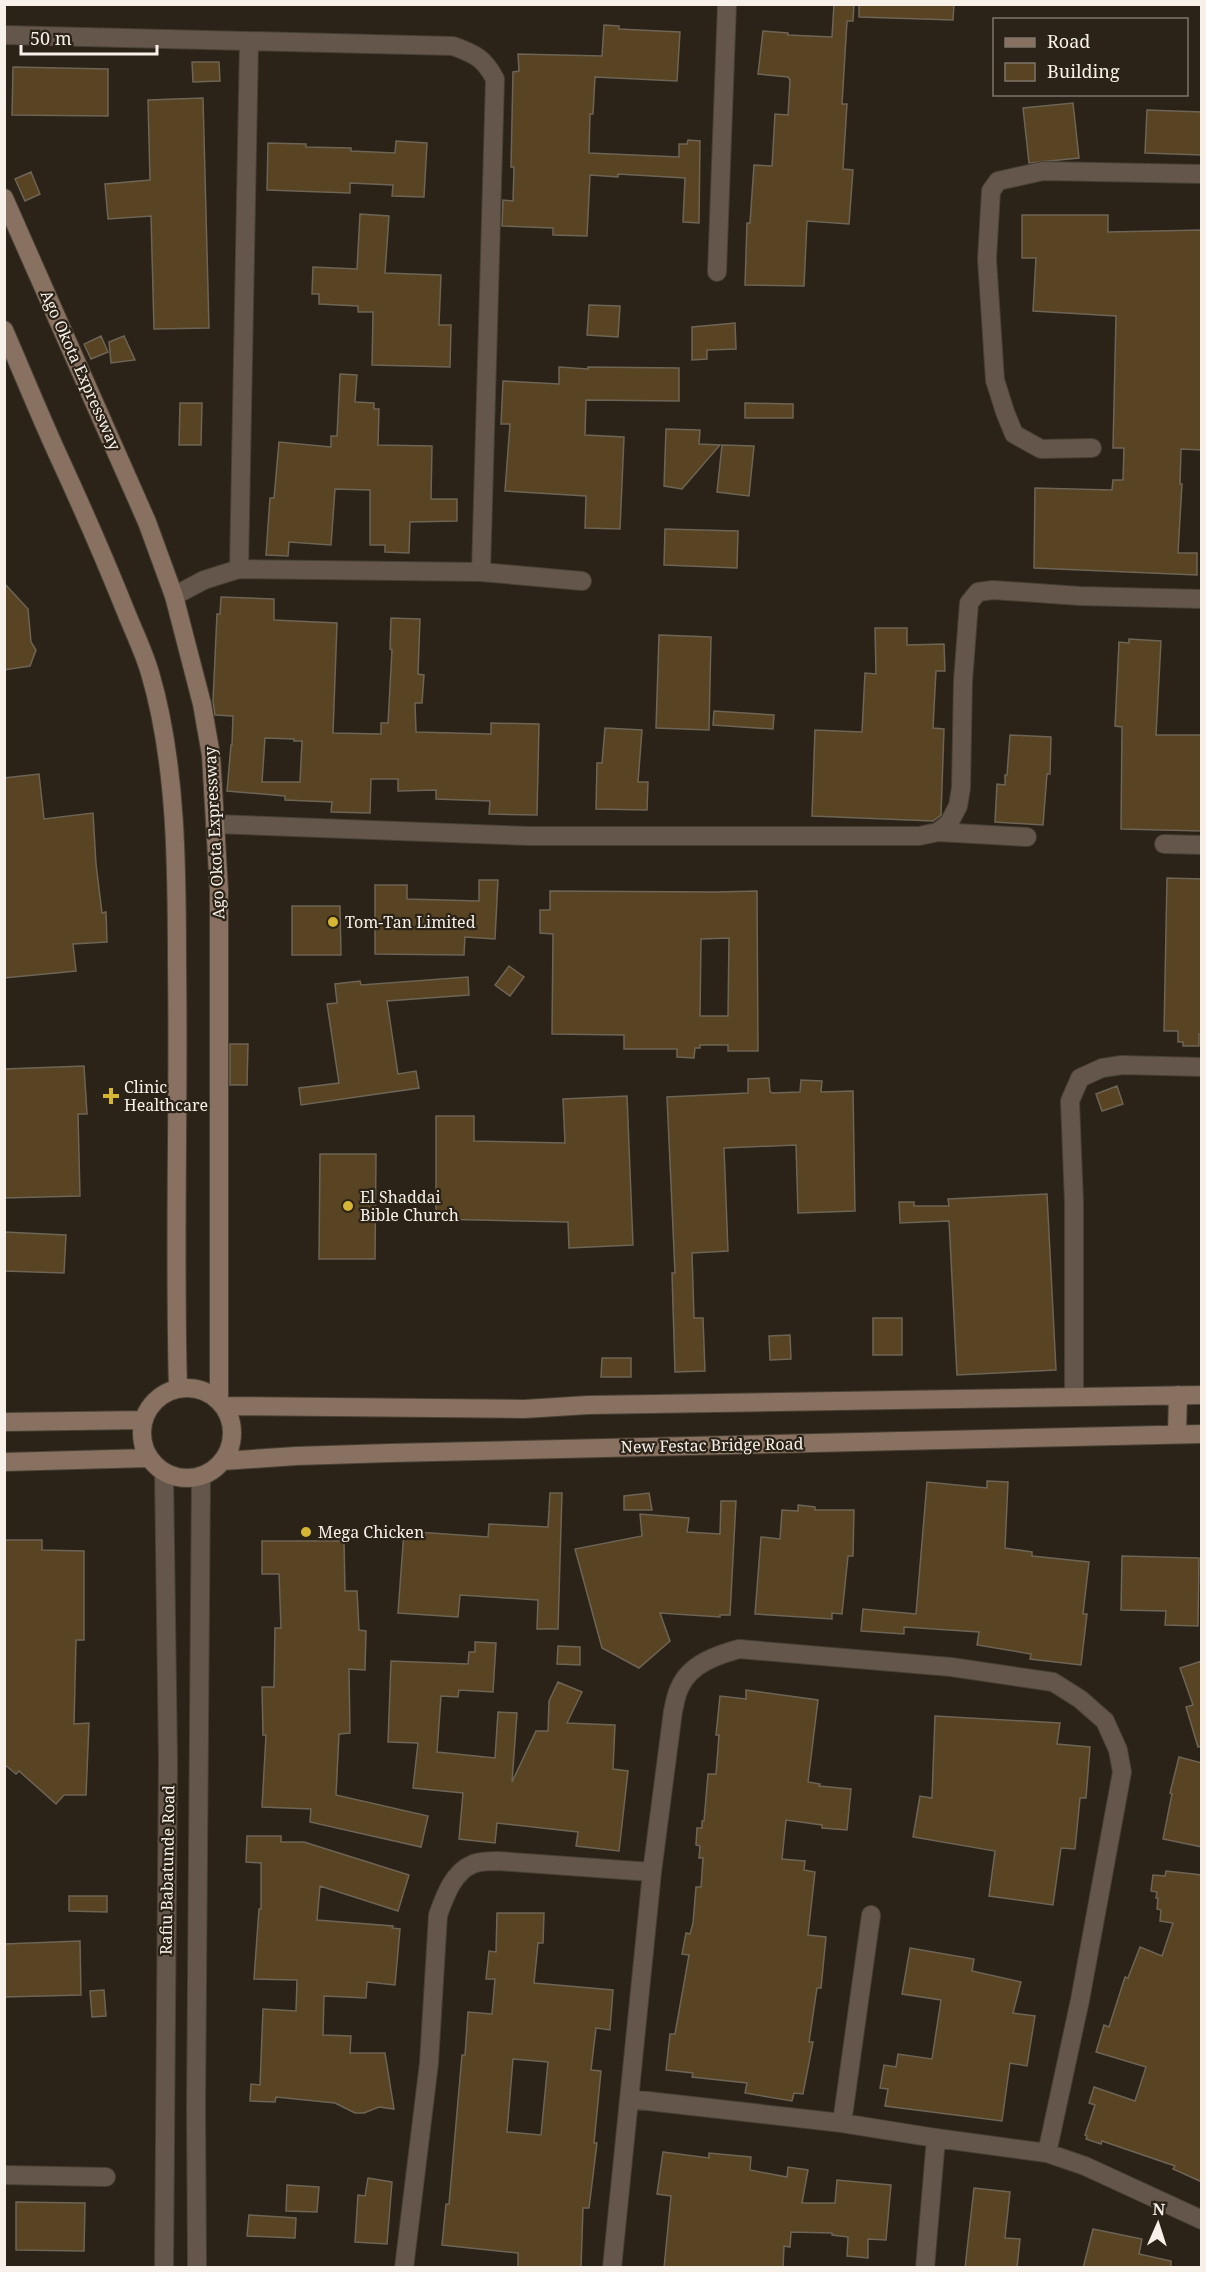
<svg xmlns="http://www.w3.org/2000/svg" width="1206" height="2272" font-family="'Noto Serif',serif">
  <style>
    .building { fill: #584422; stroke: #6d6456; stroke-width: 1.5; fill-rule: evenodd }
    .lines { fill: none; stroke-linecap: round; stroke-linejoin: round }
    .minor-casing { stroke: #484034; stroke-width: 20 }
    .tertiary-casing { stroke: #484034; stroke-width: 20 }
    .secondary-casing { stroke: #484034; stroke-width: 20 }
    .minor { stroke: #64564b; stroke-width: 18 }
    .tertiary { stroke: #64564b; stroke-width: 18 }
    .secondary { stroke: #887160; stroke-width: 18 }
    .poi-dot { fill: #d5b534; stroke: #2b2317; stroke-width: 2 }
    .labels { text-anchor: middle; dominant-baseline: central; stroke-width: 4.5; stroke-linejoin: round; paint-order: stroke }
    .street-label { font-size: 16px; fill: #f7f1e9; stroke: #2b2317 }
    .poi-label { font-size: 16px; fill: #f7f1e9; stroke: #2b2317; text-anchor: start }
  </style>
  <rect width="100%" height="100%" fill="#2b2317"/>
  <path class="building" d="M834,4H854L853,21H847L842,104H847L843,169L853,170L849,224L807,221L804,286L745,285L747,223H750L754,165L772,166L775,114L788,115L790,80L788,77L758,74L763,31L788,33V35L832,37Z
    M859,4H954L953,20L859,17Z
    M604,25L619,26V29L680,32L677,81L595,77L593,114H590L589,153L679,157V144H687L688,140L700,141L699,223L683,222L685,178L618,174V177L590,175L587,236L553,235V228L502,226L503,200L513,201L514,167H511L513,72L519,71L518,54L602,56Z
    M192,62H219L220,81L193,82Z
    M13,67L108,69V116L12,115Z
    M203,98L209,328L154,329L151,216L108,219L105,184L150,180L148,100Z
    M1073,103L1079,158L1029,163L1023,108Z
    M1147,110L1202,112V155L1145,153Z
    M396,141L427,143L424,197L392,196L393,185L350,183V193L267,190L268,143L306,144V147L351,148V151L395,153Z
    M31,172L40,194L25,201L15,179Z
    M360,214L389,216L385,273L441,275L439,325H451L450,367L372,365L373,312H358V306L319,304V294H312L313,267L357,269Z
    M1022,215H1108V232L1202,230V450L1181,449L1180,484H1182L1178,553H1197V575L1034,568L1035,488L1112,490L1113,480H1123L1124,448H1113L1116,316L1033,311L1036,258H1022Z
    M589,305L620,306L618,337L587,335Z
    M735,323L736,349L707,350V359L692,360V327Z
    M101,336L108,352L91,359L84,344Z
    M124,336L135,360L111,363L109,342Z
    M559,367L588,369V367L679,368V401L586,400L585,435L624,437L620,529L585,528L586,496L505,491L510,424H501L503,381L559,384Z
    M340,374L357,375L355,402L374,403V409H379L378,445L432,446L431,499H457V521L410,522L409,553L385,552V545H370V490L335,489L331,545L289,542L288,556L266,555L270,498H274L279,442L331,447V436H337Z
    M180,403H202L201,445H179Z
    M745,403L793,404V418H745Z
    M666,429L700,430L699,444L720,445L682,489L664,486Z
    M722,445L754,446L749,496L717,492Z
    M665,529L738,531L737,568L664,565Z
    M4,583L28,609L31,642L36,650L30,666L4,670Z
    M221,597L274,599V620L337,623L333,733L381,734V723H388L392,650L390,649L391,618L420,619L418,674L424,675L422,703H415L416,732L491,734V723L539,724L537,815L489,814L490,801L436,799V790L398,791V779H371L370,813L331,812L332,802L285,800V796L227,791L231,745H232L233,716L215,715L213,701L217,614H220ZM265,738L294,739V741H302L300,782H262Z
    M875,628H907V645L944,644L945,671H936L933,728L944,729L941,815L933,821L812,816L815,730L862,732L865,673L876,674Z
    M659,635L711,637L709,730L656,728Z
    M1129,639L1161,641L1156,735H1202V831L1121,829L1122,727L1115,726L1119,642L1129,643Z
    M714,711L774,715L773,729L713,725Z
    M605,728L642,730L638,782H648L647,810L596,809L597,763H602Z
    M1010,735L1051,737L1050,774H1047L1043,825L995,822L997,784L1005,785V775H1007Z
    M39,774L44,819L93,813L96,864L102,913L106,912L107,942L73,944L76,971L4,978V778Z
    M1167,878L1202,879V1034H1199V1046H1183V1042H1178V1031H1164Z
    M479,880H498L495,939L465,937L464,955L375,954V885H407V899L479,901Z
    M550,891L715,892L757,891L758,1051H728V1045H700V1048H695L694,1058L677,1057V1049H624V1035L552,1034L553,934L540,933V910H550ZM729,938L728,1016H700L701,939Z
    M292,906H340L341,955H292Z
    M509,966L524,977L510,996L495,985Z
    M468,977L469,995L387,1001L398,1074L416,1071L419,1088L301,1105L299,1088L339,1083L327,1004L337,1003L335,984L360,981L361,985Z
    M230,1044H248L247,1085H230Z
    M84,1066L87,1114H78L80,1196L4,1198V1069Z
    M769,1078L770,1092L773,1093L800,1092L801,1080L822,1081L821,1092L853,1091L855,1211L798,1213L796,1145L724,1148L728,1251L692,1253L694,1318H703L705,1371L675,1372L672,1273H675L667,1097L748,1093V1079Z
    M1117,1086L1123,1104L1102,1111L1096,1094Z
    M627,1096L633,1245L569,1248L568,1222L436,1219V1116H474V1141L565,1143L563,1099Z
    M320,1154H376L375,1259H319Z
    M1047,1194L1056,1370L957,1375L949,1221L900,1223L899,1202H914V1206H949L948,1199Z
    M4,1232L66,1235L64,1273L4,1271Z
    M873,1318H902V1355H873Z
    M790,1335L791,1359L770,1360L769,1336Z
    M602,1358H631V1377H601Z
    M987,1481L1008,1482L1005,1548L1032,1552V1556L1089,1562L1083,1614H1087L1081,1665L1030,1659L1031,1654L977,1645L979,1632L904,1627V1634L861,1631L863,1609L916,1614L927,1482L987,1488Z
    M550,1493H562L558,1629H537L538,1600L460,1595L458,1617L398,1613L404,1531L488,1537L489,1524L548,1527Z
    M649,1493L652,1510H624V1496Z
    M721,1501H736L730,1615H720V1617L660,1613L670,1641L639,1668L602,1648L575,1549L642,1536L640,1514L689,1518L687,1532L720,1534Z
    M798,1505L815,1507V1510H854L853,1556H848L842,1614L832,1613V1619L755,1614L761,1537L780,1539L782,1510L798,1511Z
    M4,1540H42V1550L84,1551V1640H76L74,1724L89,1723L86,1795H64L56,1804L19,1771L16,1774L4,1764Z
    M262,1541H344L345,1591H357L359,1630L366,1631L365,1670L349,1669L350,1733L339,1734L336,1795L428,1816L421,1847L310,1822L311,1809L262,1807L266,1735H263L262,1687H274L275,1628H281L279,1574H262Z
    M1122,1556L1199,1558L1198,1626L1165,1625L1166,1611L1121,1610Z
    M475,1642L496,1643L493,1692L459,1690L458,1697L441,1696L437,1752L495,1758L498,1712L517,1713L512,1782L536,1731H548L549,1701L558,1682L582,1692L567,1723L615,1725L613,1769L628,1771L619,1851L576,1846L578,1832L497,1823L495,1843L459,1839L463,1793L413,1788L418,1743L388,1742L391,1661L468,1664L469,1652H475Z
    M558,1646L580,1647V1665L557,1664Z
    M1202,1661V1746L1198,1747L1186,1707L1193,1705L1180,1668Z
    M746,1690L818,1700L808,1782L820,1784L819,1786L851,1789L847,1830L822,1828V1825L786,1820L782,1859L805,1861L804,1870L815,1872L808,1935L826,1937L821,1988H817L809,2042H813L803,2094L794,2093L792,2101L745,2093L747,2083L692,2077L693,2073L666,2070L670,2034H675L689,1955L682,1954L686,1933L690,1934L693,1923L696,1887H701L703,1858H699L700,1846L696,1845L697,1828H702V1821H704L708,1774H716L719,1735H716L720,1696L746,1699Z
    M935,1716L1060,1723L1057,1744L1090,1747L1086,1798H1080L1075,1849L1061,1848L1053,1905L989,1896L995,1851L913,1837L920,1796L932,1798Z
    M1179,1757L1202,1763V1847L1163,1839L1172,1794L1170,1793Z
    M247,1836H281V1842H304L409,1875L398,1911L320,1886L317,1920L393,1926L392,1928L400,1929L395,1985L367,1982L366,1998L324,1996L323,2035L351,2036L350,2053H385L394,2109L379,2107L364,2113H355L335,2103L276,2097L275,2102L250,2101L251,2084L260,2085L263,2009L296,2011L297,1980L254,1979L259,1909H261V1863L246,1862Z
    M1166,1871L1202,1875V2182L1173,2169L1175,2166L1102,2141L1101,2144L1086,2139L1087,2136L1085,2135L1095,2105L1089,2103L1094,2087L1135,2101L1146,2067L1096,2052L1104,2025L1109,2027L1125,1977L1128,1978L1140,1947L1162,1956L1173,1923L1160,1921L1161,1910L1157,1909L1158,1898H1156L1157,1892L1151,1891L1153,1875L1165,1876Z
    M69,1896H107V1912L69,1911Z
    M497,1913H544L543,1943H538L534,1983L613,1990L610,2030L596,2028L591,2070L601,2071L594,2143H597L589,2208H583L581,2268H523L518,2267V2253L442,2245L446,2204H449L462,2055H465L468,2012L492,2014L495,1979H486L489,1951L496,1952ZM513,2059L548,2062L541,2135L507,2132Z
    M80,1941L81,1995L4,1997V1944Z
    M910,1948L974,1959L972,1971L1021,1982L1013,2013L1035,2016L1027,2066L1010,2063L1002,2121L885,2106L888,2089L880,2088L884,2065L896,2067L898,2054L932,2059L941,2000L902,1994Z
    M104,1990L106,2016L92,2017L90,1991Z
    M663,2152L709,2158V2153L751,2157L750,2170L787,2177L788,2167L808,2170L802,2203H835L837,2180L891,2185L886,2240L868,2239V2258L847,2256L848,2237L832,2235V2233L791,2232L790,2247L784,2246L783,2268H664L671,2196L657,2194Z
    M368,2178L392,2182L387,2244L355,2242L358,2195L365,2196Z
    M287,2185L319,2187L317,2212L286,2211Z
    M974,2188L1010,2192L1005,2238L1020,2239L1017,2268H965Z
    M16,2202L85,2203L84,2251L16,2250Z
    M249,2215L296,2218L295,2238L247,2236Z
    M1093,2229L1142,2239L1139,2254L1171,2261V2268H1083Z"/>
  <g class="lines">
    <g class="minor-casing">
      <path id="minor" d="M4,35L453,46C475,54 484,58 495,79L481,572
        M717,272L727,4
        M1092,448L1041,449L1014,434L1005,412L995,380L987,259L991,191L998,181L1043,171L1202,174
        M239,569L249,42
        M174,596L204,580L239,569L481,572L582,581
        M215,824L529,836H919L938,832L949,823L958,806L961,788L963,681L969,603L978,592L993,590L1080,596L1202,599
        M938,832L1027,837
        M1164,844L1202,845
        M1074,1396V1203L1070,1101L1080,1078L1102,1068L1122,1065L1202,1067
        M630,2099L842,2123L936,2138L1047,2153L1085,2166L1202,2220
        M842,2123L871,1915
        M4,2175L106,2177
        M404,2268L429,2063L438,1915C445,1896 453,1872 473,1864C480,1861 490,1861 498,1861L652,1872
        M612,2268L652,1872L673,1711C675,1703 676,1694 680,1687C690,1664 717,1655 739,1649L951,1667L1053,1682L1080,1699L1105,1721L1118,1750L1122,1772L1080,2000L1047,2153
        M925,2268L936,2138"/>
    </g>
    <g class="tertiary-casing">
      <path id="tertiary" d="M164,1472L168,1760L164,2268
        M197,2268L196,2107L201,1476"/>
    </g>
    <g class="secondary-casing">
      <path id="secondary" d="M4,198L147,522L174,596L202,704L211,755L219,890V1399
        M4,330C24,376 42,421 63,466C85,514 106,562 126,612C134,632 144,652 150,673C177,764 177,872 177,966C179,1107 174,1247 178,1388
        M142 1433a45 45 0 1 1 90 0a45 45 0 1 1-90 0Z
        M224,1406L524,1409L588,1405L1202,1395
        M4,1422L143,1420
        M1177,1434L1178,1395
        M223,1461L296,1456L390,1453L1202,1434
        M4,1462L149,1458"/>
    </g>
    <use href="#minor" class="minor"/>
    <use href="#tertiary" class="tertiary"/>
    <use href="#secondary" class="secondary"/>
  </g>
  <g class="poi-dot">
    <circle cx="333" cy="922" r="6"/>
    <path d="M108 1087h6v6h6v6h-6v6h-6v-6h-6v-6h6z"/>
    <circle cx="348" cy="1206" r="6"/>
    <circle cx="306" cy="1532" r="6"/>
  </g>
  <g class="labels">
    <g class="street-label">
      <text transform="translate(81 370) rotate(66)">Ago Okota Expressway</text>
      <text transform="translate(214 833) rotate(-93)">Ago Okota Expressway</text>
      <text transform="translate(712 1445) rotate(-1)">New Festac Bridge Road</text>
      <text transform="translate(167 1870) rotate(-89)">Rafiu Babatunde Road</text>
    </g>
    <g class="poi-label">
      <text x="345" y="922">Tom-Tan Limited</text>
      <text x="124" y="1087">Clinic<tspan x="124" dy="18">Healthcare</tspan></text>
      <text x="360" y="1197">El Shaddai<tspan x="360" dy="18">Bible Church</tspan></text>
      <text x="318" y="1532">Mega Chicken</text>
    </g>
  </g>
  <rect width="1206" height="2272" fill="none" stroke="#f7f1e9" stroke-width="12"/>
  <rect x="993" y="18" width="195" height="78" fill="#2b2317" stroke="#7d756b" stroke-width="1.5"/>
  <rect x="1005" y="38" width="30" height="9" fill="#887160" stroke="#7d756b" stroke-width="1.5"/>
  <text x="1047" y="48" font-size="18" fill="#f7f1e9">Road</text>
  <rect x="1005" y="63" width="30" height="18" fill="#584422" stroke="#7d756b" stroke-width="1.5"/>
  <text x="1047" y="78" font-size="18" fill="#f7f1e9">Building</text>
  <g transform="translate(1158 2224) rotate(3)" stroke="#2b2317" stroke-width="4.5" paint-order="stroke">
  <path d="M0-4.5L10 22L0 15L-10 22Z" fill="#f7f1e9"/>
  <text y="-9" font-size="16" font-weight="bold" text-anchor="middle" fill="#f7f1e9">N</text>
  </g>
  <path d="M21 45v9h136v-9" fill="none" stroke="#f7f1e9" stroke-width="3"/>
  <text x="30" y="45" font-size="18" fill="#f7f1e9" stroke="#2b2317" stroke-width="4.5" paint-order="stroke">50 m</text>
</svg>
